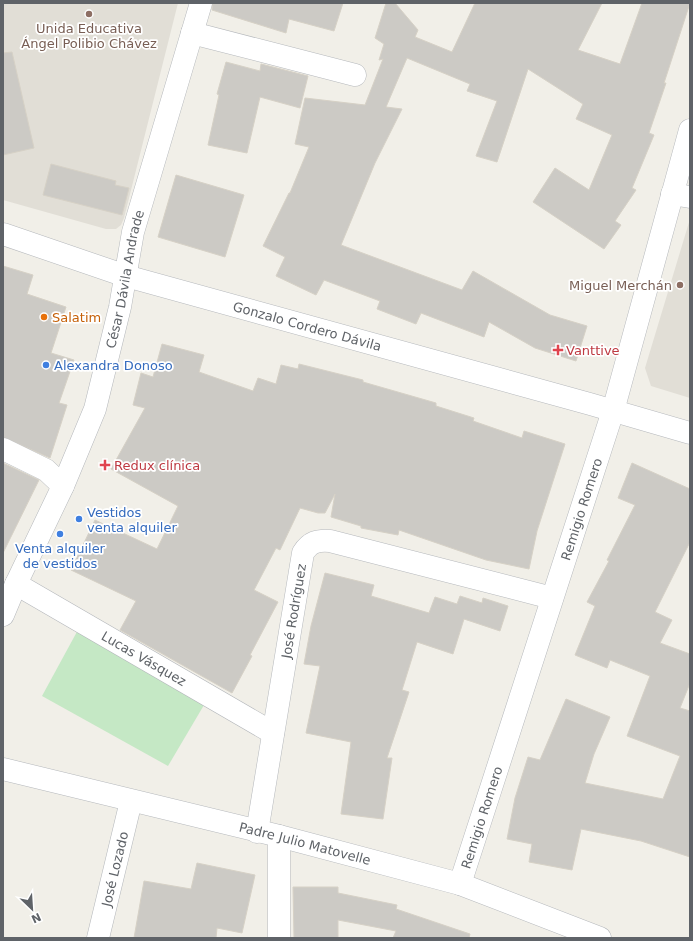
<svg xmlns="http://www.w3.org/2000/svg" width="693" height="941" font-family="'DejaVu Sans',sans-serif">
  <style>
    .education { fill: #e1ded6 }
    .green { fill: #c5e8c5 }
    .building { fill: #cccac5; stroke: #d6d1c6 }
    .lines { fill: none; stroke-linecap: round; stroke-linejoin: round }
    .minor-casing { stroke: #b5b8bc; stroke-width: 23 }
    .minor { stroke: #fff; stroke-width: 22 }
    .education-dot { fill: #8d6e63; stroke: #fff; stroke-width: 1.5 }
    .food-dot { fill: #e8710a; stroke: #fff; stroke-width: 1.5 }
    .health-dot { fill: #e0444e; stroke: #fff; stroke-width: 1.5 }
    .shop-dot { fill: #3f7fe0; stroke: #fff; stroke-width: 1.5 }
    .labels { text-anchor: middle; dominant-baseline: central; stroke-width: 3.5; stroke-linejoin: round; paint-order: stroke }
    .education-label { font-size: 13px; fill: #785e54; stroke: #fff }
    .street-label { font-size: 13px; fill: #5f6368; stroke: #fff }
    .food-label { font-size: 13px; fill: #c56008; stroke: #fff; text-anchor: start }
    .health-label { font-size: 13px; fill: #be3a42; stroke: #fff; text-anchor: start }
    .shop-label { font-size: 13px; fill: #366cbe; stroke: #fff; text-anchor: start }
  </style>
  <rect width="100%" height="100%" fill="#f1efe8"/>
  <path class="education" d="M3,3H178L124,218L121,225L116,229H106L3,200Z
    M690,219V398L651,386L645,368Z"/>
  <path class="green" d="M79,628L204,705L168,766L42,696Z"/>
  <path class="building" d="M213,3H343L334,31L289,19L286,33L212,10Z
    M386,3H395L418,30L415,37L452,52L475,3H602L578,50L620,64L642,3H690L664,83H666L649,133L654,135L632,188L636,190L615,221L621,225L604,249L533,202L555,168L589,190L612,135L576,119L583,104L528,69L497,162L476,156L497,101L467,91L470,84L407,58L386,107L402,109L375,163L341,245L462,290L473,271L550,315L587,326L576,361L535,348L489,322L484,337L421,313L416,324L377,309L380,301L324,280L316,295L276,276L285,257L263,246L289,193H290L309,147L295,144L305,98L365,105L383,59L379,60L384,44L375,38Z
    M12,52L34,148L3,155V53Z
    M226,62L260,71L261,64L308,76L300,108L260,97L247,153L208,145L219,95L217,94Z
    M51,164L116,181L115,185L129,188L122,215L43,195Z
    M176,175L244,195L225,257L158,237Z
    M3,266L33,275L27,294L66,307L51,353L74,360L59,403L67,405L50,458L3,437Z
    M162,344L204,355L199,372L253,391L258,378L276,384L281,365L298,369L299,364L363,380V382L436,403V406L474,418L473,421L522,438L524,431L565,444L537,531L529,569L486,560L399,530L398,535L361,528V526L331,517L335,494L325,513H318L300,508L280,550L276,548L254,590L278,602L250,655L252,656L232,693L120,630L136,601L71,570L95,520L157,549L178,506L111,469L145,408L133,405L141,373L153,377Z
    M3,463L39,480L3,553Z
    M632,463L690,489V542L655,612L672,620L660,643L690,654V683L680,708L690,711V857L641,841L581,829L572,870L529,862L532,844L507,839L515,798L528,757L540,760L566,699L610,717L594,754L585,783L663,799L680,756L627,736L650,676L610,660L607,668L575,655L595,606L587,602L609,561L607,560L635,505L618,498Z
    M325,573L374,585L371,596L429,613L435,597L457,604L460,596L482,603L483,598L508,606L500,631L464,619L453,654L417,642L402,690L409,692L387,758H392L383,819L341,814L351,742L306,733L320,666L304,664L311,626Z
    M197,863L255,875L242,933L217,928L216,938H134L144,881L191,889Z
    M293,887H338V893L397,905L396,909L470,934L469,938H393L396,931L338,920V938H294Z"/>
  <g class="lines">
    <g class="minor-casing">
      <g id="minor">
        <path d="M192,33L355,75"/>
        <path d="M672,194L690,197"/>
        <path id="s1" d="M3,234L126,276L590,404L690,433"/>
        <path d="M3,449L46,470L63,486"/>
        <path id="s2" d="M16,584L273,733"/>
        <path id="s3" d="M3,615L16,584L63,486L95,409L120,307L133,232L201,3"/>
        <path id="s4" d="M3,769L279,836L460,884L600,938"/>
        <path id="s5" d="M257,832L303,553C310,542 317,540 330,541L552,598"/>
        <path id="s6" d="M460,884L613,411L690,130"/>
        <path id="s7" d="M98,938L131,801"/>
        <path d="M279,938V836"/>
      </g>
    </g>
    <use href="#minor" class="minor"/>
  </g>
  <g class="education-dot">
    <circle cx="89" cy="14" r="4"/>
    <circle cx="680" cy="285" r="4"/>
  </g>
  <circle class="food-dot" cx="44" cy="317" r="4"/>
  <g class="health-dot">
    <path d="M556 344h4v4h4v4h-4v4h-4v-4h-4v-4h4z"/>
    <path d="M103 459h4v4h4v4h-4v4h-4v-4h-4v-4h4z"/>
  </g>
  <g class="shop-dot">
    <circle cx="46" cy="365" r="4"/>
    <circle cx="79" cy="519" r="4"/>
    <circle cx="60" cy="534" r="4"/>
  </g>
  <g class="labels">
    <g class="education-label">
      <text x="89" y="28">Unida Educativa<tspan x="89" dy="15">Ángel Polibio Chávez</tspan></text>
      <text x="672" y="285" text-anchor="end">Miguel Merchán</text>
    </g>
    <g class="street-label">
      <text stroke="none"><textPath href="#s3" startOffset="359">César Dávila Andrade</textPath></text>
      <text stroke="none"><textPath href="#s1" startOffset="318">Gonzalo Cordero Dávila</textPath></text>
      <text stroke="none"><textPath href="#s6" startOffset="394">Remigio Romero</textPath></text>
      <text stroke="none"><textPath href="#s5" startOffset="224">José Rodríguez</textPath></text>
      <text stroke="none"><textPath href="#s2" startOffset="148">Lucas Vásquez</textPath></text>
      <text stroke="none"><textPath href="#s6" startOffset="70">Remigio Romero</textPath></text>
      <text stroke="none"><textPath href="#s4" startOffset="311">Padre Julio Matovelle</textPath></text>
      <text stroke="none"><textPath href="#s7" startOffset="71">José Lozado</textPath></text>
    </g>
    <g class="food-label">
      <text x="52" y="317">Salatim</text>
    </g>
    <g class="health-label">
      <text x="566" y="350">Vanttive</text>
      <text x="114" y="465">Redux clínica</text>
    </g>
    <g class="shop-label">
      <text x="54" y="365">Alexandra Donoso</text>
      <text x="87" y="512">Vestidos<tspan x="87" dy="15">venta alquiler</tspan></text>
      <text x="60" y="548" text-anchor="middle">Venta alquiler<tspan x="60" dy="15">de vestidos</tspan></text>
    </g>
  </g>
  <rect width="693" height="941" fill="none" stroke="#5f6368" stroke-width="8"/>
  <g transform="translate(32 909) rotate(155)" stroke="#ffffff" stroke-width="3" paint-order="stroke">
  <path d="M0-3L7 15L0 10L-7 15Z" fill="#5f6368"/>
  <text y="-6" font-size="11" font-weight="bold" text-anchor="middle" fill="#5f6368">N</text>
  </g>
</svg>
